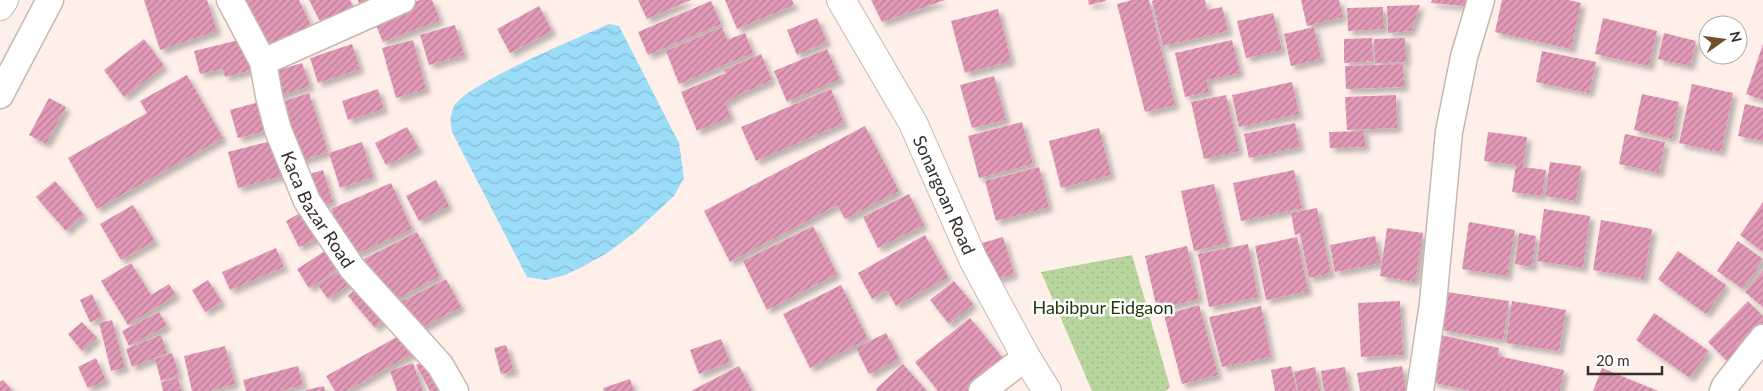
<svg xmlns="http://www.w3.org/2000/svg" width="1763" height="391" font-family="Lato,sans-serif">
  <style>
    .grass { fill: url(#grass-dots) }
    .water { fill: url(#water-waves) }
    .building { fill: url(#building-hatch); filter: url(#shadow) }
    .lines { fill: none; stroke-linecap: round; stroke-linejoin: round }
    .minor-casing { stroke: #c8b6b0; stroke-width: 29 }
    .secondary-casing { stroke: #c8b6b0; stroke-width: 30 }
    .trunk-casing { stroke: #c8b6b0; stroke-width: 30 }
    .minor { stroke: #fff; stroke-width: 26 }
    .secondary { stroke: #fff; stroke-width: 28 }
    .trunk { stroke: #fff; stroke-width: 28 }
    .labels { text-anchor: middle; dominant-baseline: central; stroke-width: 5; stroke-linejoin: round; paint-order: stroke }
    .street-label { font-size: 18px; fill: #362f2c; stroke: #fff }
    .park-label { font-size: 18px; fill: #24390a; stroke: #fff }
  </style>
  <defs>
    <pattern id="grass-dots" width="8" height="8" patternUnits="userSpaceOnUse" patternTransform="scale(1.25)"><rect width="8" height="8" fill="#b7d59c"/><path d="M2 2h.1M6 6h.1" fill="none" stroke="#9eb787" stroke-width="1.8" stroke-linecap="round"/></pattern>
    <pattern id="water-waves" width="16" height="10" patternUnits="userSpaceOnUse" patternTransform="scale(1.25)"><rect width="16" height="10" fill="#9bdcf8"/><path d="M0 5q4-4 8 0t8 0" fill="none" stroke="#86bdd5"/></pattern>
    <pattern id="building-hatch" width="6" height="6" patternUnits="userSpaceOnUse" patternTransform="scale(1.25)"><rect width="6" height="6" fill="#e299b8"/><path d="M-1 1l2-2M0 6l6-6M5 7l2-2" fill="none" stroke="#b87d96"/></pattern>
    <filter id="shadow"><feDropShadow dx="4.5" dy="4.5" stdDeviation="2.5" flood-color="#0004"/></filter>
  </defs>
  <rect width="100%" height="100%" fill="#feefe9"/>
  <path class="grass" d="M1132,255L1170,387L1166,391H1092L1041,272Z"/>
  <path class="water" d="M609,24L619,26L679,143L684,178L674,196L635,232L607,253L582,267L565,275L546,280L527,277L452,132C450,123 450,115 454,106C468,83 580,37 609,24Z"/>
  <path class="building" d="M144,0H207L217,31L160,50Z
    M240,0H299L314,32L264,54Z
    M309,0H350L358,15L326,33Z
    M358,0H390L361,10Z
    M420,0H432L440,20L383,42L373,18Z
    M638,0H691L647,19Z
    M725,0H792L794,5L737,29Z
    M871,0H945L882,22Z
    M1088,0H1106V1L1089,5Z
    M1132,0H1149L1175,105L1145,112L1117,4Z
    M1155,0H1205L1207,10L1222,7L1228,31L1163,46L1152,1Z
    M1301,0H1339L1343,17L1307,26Z
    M1432,0H1477L1476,7L1431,3Z
    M1502,0H1569L1581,3L1571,49L1495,32Z
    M711,1L721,24L648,55L638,32Z
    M1420,5L1411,31L1388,33L1387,6Z
    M539,6L552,31L510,53L497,29Z
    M1383,7L1384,29L1348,31L1347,8Z
    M998,9L1011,61L965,73L951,21Z
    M1273,13L1282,50L1246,58L1237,21Z
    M817,18L827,42L797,55L787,30Z
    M1603,18L1657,31L1649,66L1595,54Z
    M455,25L464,55L429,65L420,35Z
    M722,27L727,40L745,33L753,53L679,84L666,51Z
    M1314,27L1321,59L1291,66L1284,34Z
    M1664,33L1696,41L1690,66L1658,59Z
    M247,38L255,69L225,77L223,69L200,74L194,51Z
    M1372,38L1373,61L1344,63V39Z
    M1405,38L1406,62L1375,63L1374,39Z
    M144,39L164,66L124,97L104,70Z
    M413,40L426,89L396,98L382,48Z
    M1232,40L1240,73L1207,80L1209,92L1185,97L1175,53Z
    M352,44L360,69L318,83L310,58Z
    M1763,44V100L1746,94Z
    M827,49L840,79L787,102L774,71Z
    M1542,51L1596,62L1589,93L1536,82Z
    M761,54L772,80L736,96V97L725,102L731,117L697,131L681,92L726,73L724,70Z
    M302,63L310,86L274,98L266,74Z
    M1403,64L1404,87L1346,89L1345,66Z
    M187,75L223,138L97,209L68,158L147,113L140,101Z
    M994,76L1006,120L972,128L960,85Z
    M1292,82L1299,114L1239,127L1232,95Z
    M1692,84L1733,93L1721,152L1679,143Z
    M378,89L384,109L348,120L342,101Z
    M831,89L844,123L756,161L741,127Z
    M309,93L328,152L294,163L275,104Z
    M1642,94L1679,102L1672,139L1634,130Z
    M1226,95L1239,151L1204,159L1191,102Z
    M1396,95L1397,128L1347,130L1345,97Z
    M49,98L66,107L46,144L29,135Z
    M266,100L273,129L238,138L230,110Z
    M1745,104L1763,108V141L1738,136Z
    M1022,122L1033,164L979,178L968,136Z
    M1295,123L1300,147L1249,158L1244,134Z
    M865,126L899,191L845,219L837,205L730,262L704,211Z
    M407,127L419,149L386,165L375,143Z
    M1099,128L1111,175L1061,188L1049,141Z
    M1364,131L1365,147L1330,148L1329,132Z
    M1488,132L1527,137L1523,167L1546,170L1542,196L1512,192L1516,165L1484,161Z
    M1625,134L1665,142L1659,173L1619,164Z
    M275,140L285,175L238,188L228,152Z
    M362,142L373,177L340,188L329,153Z
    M1550,162L1581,166L1576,201L1545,196Z
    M1039,167L1049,207L996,221L985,181Z
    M323,170L333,202L316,207L306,175Z
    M1294,170L1302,208L1241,221L1233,183Z
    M436,180L449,206L419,221L406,196Z
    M55,181L84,215L66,231L36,197Z
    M391,183L412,229L352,256L331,209Z
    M1214,184L1228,243L1194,251L1181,191Z
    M909,194L924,225L878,248L863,217Z
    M1763,202V252L1740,235Z
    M133,205L155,241L121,260L100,224Z
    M1317,208L1331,273L1309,278L1300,233L1295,235L1291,213Z
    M1544,209L1590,216L1583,268L1537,261Z
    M304,211L318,238L299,247L286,221Z
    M1601,220L1652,229L1644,279L1593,270Z
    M1469,222L1515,230L1507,276L1462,269Z
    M813,226L837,274L767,310L743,261Z
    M1387,228L1423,233L1415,282L1380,276Z
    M417,232L440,276L387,304L364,259Z
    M1519,233L1536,236L1532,267L1515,264Z
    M925,235L948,277L896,306L887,290L872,299L858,273Z
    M1375,236L1381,263L1335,272L1330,245Z
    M1003,237L1014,274L986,282L975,245Z
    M1297,237L1308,291L1266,300L1255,246Z
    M1738,241L1763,259L1743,289L1717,271Z
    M1248,244L1258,297L1209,307L1198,254Z
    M1187,246L1199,299L1157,309L1145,256Z
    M276,248L284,267L230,290L222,272Z
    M328,249L340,268L309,288L297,269Z
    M1678,251L1726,285L1706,314L1658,279Z
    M131,263L151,295L169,284L176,295L128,325L101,281Z
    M343,268L352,282L328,299L318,285Z
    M1763,270V307L1745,292Z
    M446,279L461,307L414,332L399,303Z
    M208,280L222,302L205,312L192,290Z
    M954,281L973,304L949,324L930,300Z
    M360,285L387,317L375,328L348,296Z
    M841,285L868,339L810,368L783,314Z
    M1446,292L1509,301L1503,340L1441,330Z
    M92,294L102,317L90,322L80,300Z
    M1400,301L1403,355L1361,357L1358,303Z
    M1512,301L1566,310L1559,351L1506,343Z
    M1748,301L1763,316V324L1727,361L1708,342Z
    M1199,305L1218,375L1182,384L1164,315Z
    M1261,306L1271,357L1222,367L1209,317Z
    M159,312L167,326L129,346L122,331Z
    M1654,313L1709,351L1690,378L1636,340Z
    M970,318L1006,362L970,391H938L915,362Z
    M112,320L125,368L111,371L99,323Z
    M82,322L97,338L82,351L68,334Z
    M406,332L417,351L346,391H335L326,376Z
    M886,333L899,359L869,374L856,348Z
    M161,335L167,353L132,367L126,349Z
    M1441,335L1499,348L1498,356L1564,370L1560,391H1471L1431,382Z
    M721,339L730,362L699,374L690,350Z
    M506,345L514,371L501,374L494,348Z
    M225,346L235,384L209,391H192L184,356Z
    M172,353L179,375L161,381L155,359Z
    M96,358L106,380L88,388L78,367Z
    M429,358L447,391H430L416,365Z
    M413,363L423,391H397L390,371Z
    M903,364L927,391H877L876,389Z
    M298,366L303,385L282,391H246L243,380Z
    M739,366L752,391H691Z
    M1291,366L1297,391H1275L1271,370Z
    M1402,366L1406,391H1360L1357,373Z
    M1315,367L1320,391H1298L1294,372Z
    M1345,367L1349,391H1324L1321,371Z
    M1602,368L1658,391H1593Z
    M178,378L181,391H163L161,382Z
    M630,379L634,391H604L603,388Z
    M3,380L13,391H0V382Z
    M324,386L325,391H306V390Z"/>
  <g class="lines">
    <g class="minor-casing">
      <g id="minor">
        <path id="s1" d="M230,0L263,62L269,96L278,130L307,201L352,268L440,365L455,391"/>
        <path d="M263,62L402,0"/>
        <path d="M0,95L50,0"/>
        <path d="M982,391L1026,357"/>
        <path d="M1420,391L1433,303L1449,132L1464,57L1481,0"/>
        <path d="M1723,391L1725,386L1763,338"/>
      </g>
    </g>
    <g class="secondary-casing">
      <g id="secondary">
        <path id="s2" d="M841,0L913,123L973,259L1026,357L1047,391"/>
      </g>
    </g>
    <g class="trunk-casing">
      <path id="trunk" d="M0,6L4,0"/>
    </g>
    <use href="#minor" class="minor"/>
    <use href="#secondary" class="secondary"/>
    <use href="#trunk" class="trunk"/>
  </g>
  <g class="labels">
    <g class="street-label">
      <text stroke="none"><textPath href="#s2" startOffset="221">Sonargoan Road</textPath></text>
      <text stroke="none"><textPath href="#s1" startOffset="229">Kaca Bazar Road</textPath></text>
    </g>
    <g class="park-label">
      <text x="1103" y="307">Habibpur Eidgaon</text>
    </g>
  </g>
  <g transform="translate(1723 40) rotate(76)"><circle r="24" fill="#ffffff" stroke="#afacab"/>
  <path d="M0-4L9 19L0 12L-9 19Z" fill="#715127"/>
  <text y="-8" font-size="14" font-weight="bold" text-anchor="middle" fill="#362f2c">N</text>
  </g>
  <path d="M1588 366v8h74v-8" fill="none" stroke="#362f2c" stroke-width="2.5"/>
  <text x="1596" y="366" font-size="15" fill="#362f2c" stroke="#ffffff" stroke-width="4" paint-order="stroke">20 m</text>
</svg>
